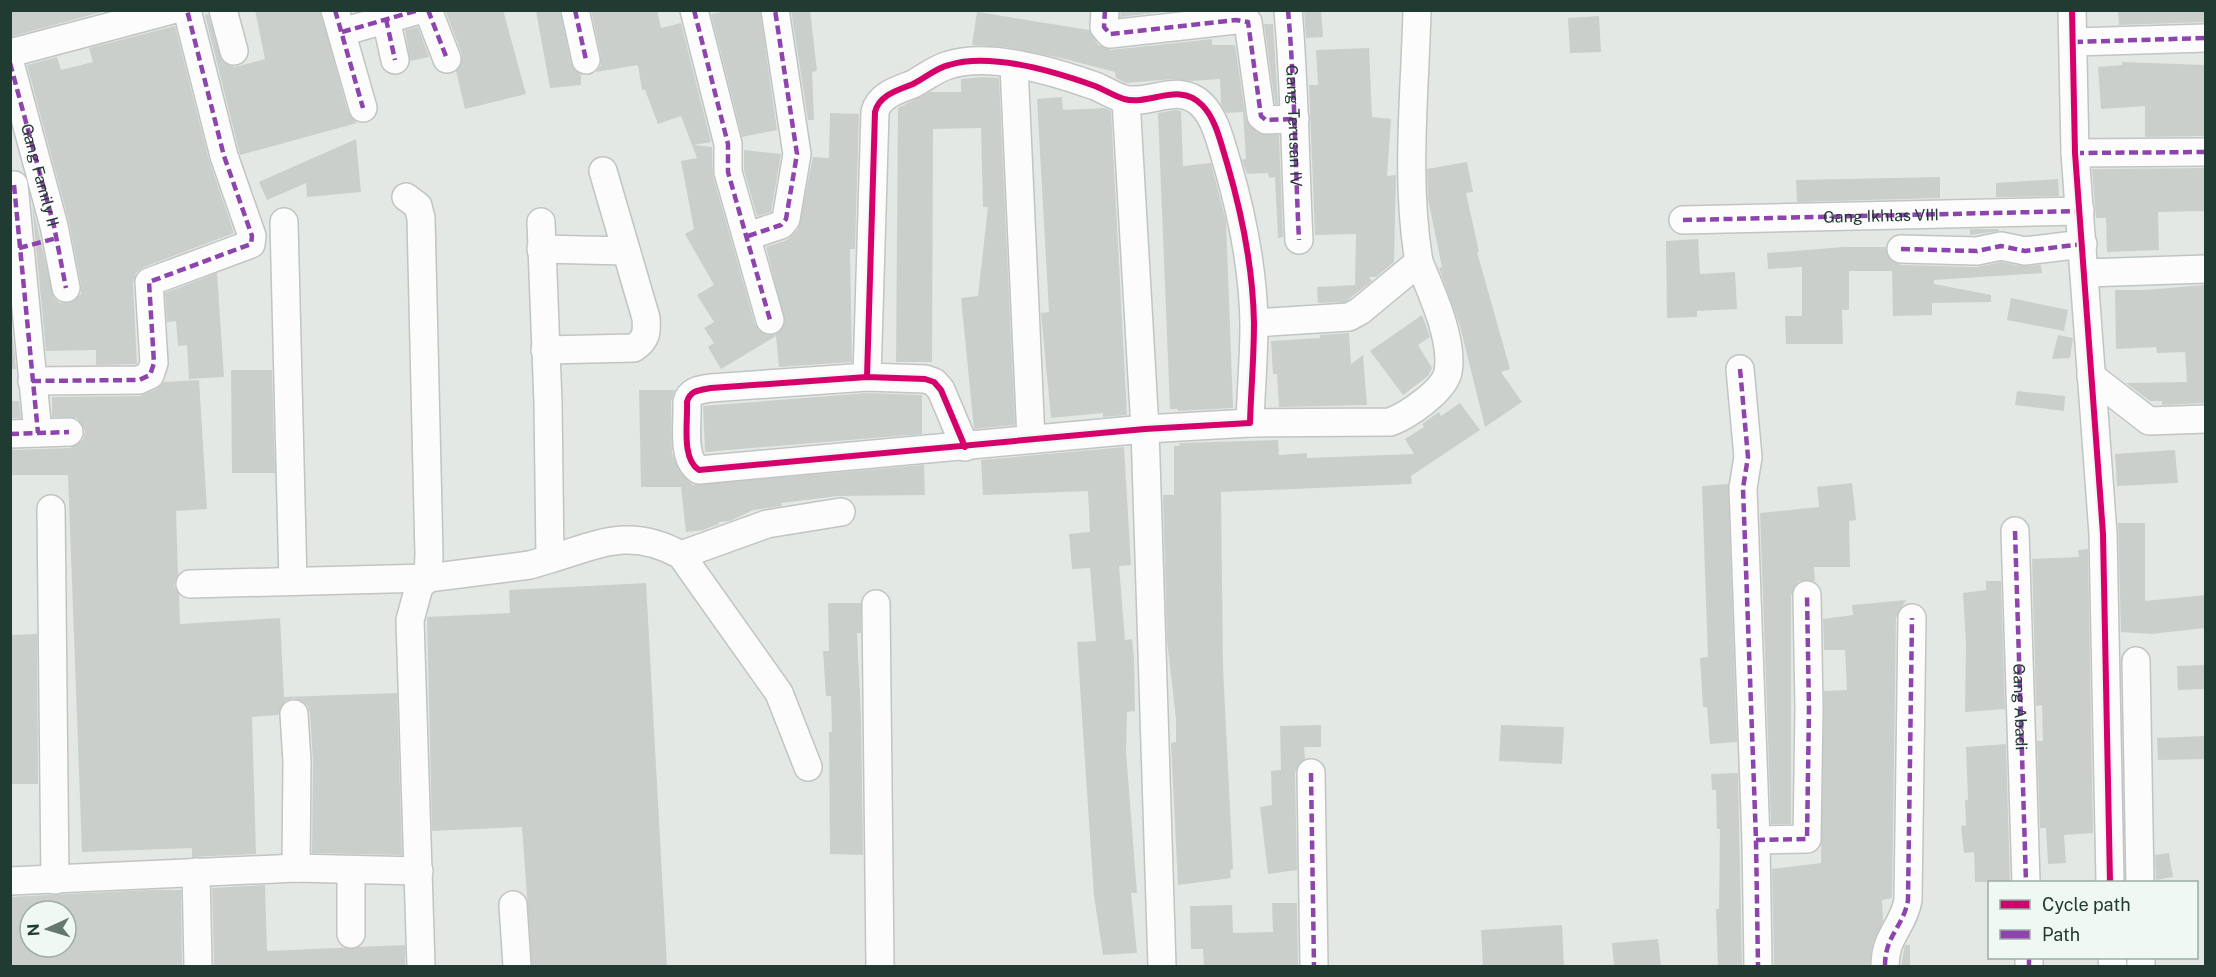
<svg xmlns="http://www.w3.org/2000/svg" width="2216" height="977" font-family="'Public Sans',sans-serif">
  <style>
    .building { fill: #cacfcc; fill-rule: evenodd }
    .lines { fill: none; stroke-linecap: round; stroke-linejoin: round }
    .minor-casing { stroke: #c0c5c2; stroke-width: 30 }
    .minor { stroke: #fbfcfb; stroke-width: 27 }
    .quiet { stroke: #8e44ad; stroke-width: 4.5; stroke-dasharray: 9 4.5; stroke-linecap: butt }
    .cycleway-casing { stroke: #f0f8f3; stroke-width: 10 }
    .cycleway { stroke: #d6006c; stroke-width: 6 }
    .labels { text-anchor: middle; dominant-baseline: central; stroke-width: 4.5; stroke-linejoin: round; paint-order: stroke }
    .street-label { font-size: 16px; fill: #203b31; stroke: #f0f8f3 }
  </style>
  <rect width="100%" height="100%" fill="#e3e8e5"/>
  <path class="building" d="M10,10H109L10,37Z
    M255,10H320L348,112L357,123L240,155L205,15L208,14L223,62L235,67L265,59Z
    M445,10H503L526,94L465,109L456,71L462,62V54Z
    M591,10H657L661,28L681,23L711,142L694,145L712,147L713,176L755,324L766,335H775L785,323L766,247L787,240L798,229L813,157L829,158L830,113L859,114L855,249H850L852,362L779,367L776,336L721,369L708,347L714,343L704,328L714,322L697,295L714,285L685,234L694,229L681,161L697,158L681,116L658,124L645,90H642L638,65L596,72L601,65V57Z
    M734,10H760L777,130L742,137L711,14Z
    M791,10H810L817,71L812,72L814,120H808Z
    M1121,10H1179L1120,17Z
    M1304,10H1321L1323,37L1306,38Z
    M2118,10H2205V22L2119,25Z
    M536,11H560L571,63L581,75V85L550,88Z
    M977,12L1089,30L1098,45L1111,50L1212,39V45H1235L1246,119L1257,133L1279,135L1283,237L1278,238L1275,177L1269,178L1268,173L1247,174L1242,160L1246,159L1243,112L1226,113L1221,104L1220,79L1192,81L1172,79L1126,83L1116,78L1115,72L1061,58L1005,47L972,45Z
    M1599,16L1601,52L1570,53L1568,18Z
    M1264,24H1273L1278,104H1275Z
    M175,26L209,160L234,233L144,267L136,273L133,283L137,364L96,365V350L46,351L32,204L54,298L60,303H70L81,294V285L69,222L27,65L57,57L61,70L93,62L89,48Z
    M418,27L429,57L410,61L405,30Z
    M1369,48L1372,117L1391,119L1387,176L1396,175L1394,262L1376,277H1369L1372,281L1345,302L1318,303L1317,287L1355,285L1356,234L1315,235L1309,85H1318L1316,50Z
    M2122,62L2205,65V136L2145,137V106L2101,109L2098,67L2122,65Z
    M983,77L999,78L1015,425L974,429L961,298L978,296L988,207H983L981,128L933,129L932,362H896L898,108L930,92H961V79Z
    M1062,97L1063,110L1105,108L1111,111L1127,415L1103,417V413L1051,418L1041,313L1049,312L1037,99Z
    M1175,110L1181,111L1183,166L1211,163L1226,221L1233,408L1178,411V409H1170L1158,113Z
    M356,139L361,192L307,197L306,183L267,200L259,182Z
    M744,150L781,154L771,212L757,216L744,170Z
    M1467,162L1473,192L1466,193L1479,252H1477L1510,369L1501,372L1522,402L1485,427L1460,326L1439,268L1442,267L1428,199L1427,169Z
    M2205,168V211L2158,212L2159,250L2107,252L2106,218H2096L2092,169Z
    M1940,177V198L1797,202L1796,180Z
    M2058,179L2059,196L1996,197V183Z
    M1970,229H1999V231L1970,235Z
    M1698,239L1700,274L1735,272L1737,309L1697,311V317L1667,318L1666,241Z
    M1844,247H1886L1888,257L1901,265L1977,267L2001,262L2022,266L2041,265L2042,273L1934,280V284L1991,295V302L1932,303V315L1893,316L1892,271H1849V310H1842L1843,344H1786L1785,316H1802V267L1768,269L1767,253Z
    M217,273L224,377L189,379L187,345L178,346L176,321L167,322L165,293Z
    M2205,285V403L2162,405V401H2150L2126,383L2187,382L2185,352L2157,353L2156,347L2116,349L2115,290H2145Z
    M2011,298L2068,310L2064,331L2007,320Z
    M10,312L16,369H10Z
    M1422,315L1430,337L1418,345L1432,368L1428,376L1403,395L1370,351Z
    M1349,333L1351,364L1363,355L1367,405L1279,407L1277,374H1273L1271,341L1320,338V335Z
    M2058,335L2073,338L2070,358L2052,359Z
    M231,370H272L275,473H232Z
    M199,380L207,509L176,511L178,574L174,585L179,594L180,624L280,618L284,697L397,693L402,855L312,853L313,761L310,713L307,705L294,698L285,701L278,715L252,717L256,854L192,857V848L82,852L68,475H10V450L70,448L83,440L85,431L77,418L52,417V397L140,396L157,389L164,382Z
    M639,390H675L671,402L672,453L680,472L693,485L924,465L925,495L838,496L781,503L782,506L753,510L730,521L719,522V524L703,530L686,532L681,487H641Z
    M2017,391L2065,396L2064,411L2015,405Z
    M867,393L922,395V434L705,452L703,406Z
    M10,401H19L21,418H10Z
    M1460,403L1480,430L1411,476L1412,484L1221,492L1223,667L1233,869L1230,870L1231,878L1178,885L1171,743L1176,742V719L1167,640L1163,495H1174V446H1180L1179,443L1278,440L1279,455L1307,453V458L1414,454L1405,439L1424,427L1422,424L1439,412L1441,416Z
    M1124,447L1131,565L1119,566L1125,640L1132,639L1134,660L1135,711L1127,712L1126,752L1137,893H1131L1137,953L1103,955L1094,896L1077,642L1096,641L1090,568L1072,569L1069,534L1090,532L1088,491L983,495L981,460Z
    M2175,450L2178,483L2117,486L2115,454Z
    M1852,483L1856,520L1849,521L1850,567H1814L1815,581H1799L1791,595V824H1771L1760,513L1819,507L1817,487Z
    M1728,484L1737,742L1710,744L1707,707H1703L1700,658L1708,657L1702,486Z
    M2118,523H2145V601L2205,595V628L2151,634L2121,632Z
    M2088,549L2093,833L2064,835L2066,863L2048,864L2046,828H2040L2037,741H2043L2042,705L2036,706L2032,559L2079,557L2078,550Z
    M1986,581H2001L2005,709L1965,712L1966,644L1963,593L1986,590Z
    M646,583L667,966H532L522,827L432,831L427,617L510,613L509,590Z
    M1906,600L1896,618L1892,898L1882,900L1883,921L1873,943L1870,966H1774L1772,869L1821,863L1824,691L1847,690L1845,650H1824L1823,619L1853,615L1852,605Z
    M828,603H861V633H857L861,717L863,855L830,854L829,732H832L831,696H826L823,651H829Z
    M37,634L38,784H10V635Z
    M2205,665V689L2178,690L2177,666Z
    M1321,725V747H1304L1305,759L1298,765L1295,773L1297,870L1268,874L1260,807L1272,805L1271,771L1281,770L1280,726Z
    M1501,725L1564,727L1562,764L1499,761Z
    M2205,736V759L2158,760L2157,738Z
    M2006,744L2010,882H1975L1974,852L1964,853L1961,826L1966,825L1965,800H1968L1966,747Z
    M1738,773L1742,966H1718L1716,909H1719L1720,829H1717L1716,790H1712L1711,774Z
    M2169,853L2173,877L2156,880L2155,855Z
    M265,885L267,951L405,945V966H214L212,888Z
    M148,890H181L182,966H10V897ZM30,911H66V947H30Z
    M1272,903H1297L1298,966H1204L1203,949H1191L1190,906L1232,905L1233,933L1273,932Z
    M1562,925L1564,966H1483L1481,930Z
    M1658,939L1661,966H1614L1612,943Z
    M1905,945H1910V966H1901Z"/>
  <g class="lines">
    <g class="minor-casing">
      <g id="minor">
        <path d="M223,10L234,51"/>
        <path d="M335,10L363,108"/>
        <path d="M428,10L447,59"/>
        <path d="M575,10L586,60"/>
        <path d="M694,10L728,144V172L770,320"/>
        <path d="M1105,10L1104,27L1110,34L1236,20L1248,22L1261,116L1266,120L1295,119"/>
        <path id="s1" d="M1288,10C1295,87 1295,163 1299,240"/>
        <path d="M2072,10L2075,153L2103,534L2110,882"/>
        <path d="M386,19L395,60"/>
        <path d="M342,32L419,10"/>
        <path d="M2074,42L2206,38"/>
        <path d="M10,53L172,10"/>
        <path d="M10,63L54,226L66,288"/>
        <path d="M1014,66L1031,439"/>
        <path d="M1126,100L1145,429L1162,966"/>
        <path d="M2075,153L2206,152"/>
        <path d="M14,185L38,433"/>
        <path d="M406,197L418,206L421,218L429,554L428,578L419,587L410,620L421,966"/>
        <path id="s2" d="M1683,220L2080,211"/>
        <path d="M284,222L293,581"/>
        <path d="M748,236L781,225L786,219L797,154L775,10"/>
        <path d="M541,249L626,251"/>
        <path d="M1901,249L1977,251L2001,246L2025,251L2083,244"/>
        <path d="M2085,273L2206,269"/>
        <path d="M1254,323L1349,317L1360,311L1419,262C1405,179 1415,94 1417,10"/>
        <path d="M545,350L634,348C647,339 647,332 646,318L603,171"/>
        <path d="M1740,369L1748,457L1743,488L1756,840L1758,966"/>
        <path d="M2091,376L2149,421L2206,419"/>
        <path d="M867,377L875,112C879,95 898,90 913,84C925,78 936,68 949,65C990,52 1056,72 1095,86C1105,90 1114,96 1124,99C1150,106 1179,81 1202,105C1216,119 1221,144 1227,163C1242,214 1253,269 1254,323C1254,357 1251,390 1250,423L1145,429L699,470C681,459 688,422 687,402C690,390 700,390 711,388L867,377L925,379L934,382L941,390L965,447"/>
        <path d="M32,381L139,380L150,375L154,363L149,282L251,244L252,236L224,156L187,10"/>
        <path d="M1250,423L1390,422C1407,416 1444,391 1448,372C1454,340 1431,291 1419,262"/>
        <path d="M10,434L69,432"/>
        <path d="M51,509L55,880"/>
        <path d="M2015,531L2026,882"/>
        <path d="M681,555L767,524L841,512"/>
        <path d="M550,559C600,544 630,527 681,555L779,693L808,767"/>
        <path d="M190,584L428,578L530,565L550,559L548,403L541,222"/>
        <path d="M876,604L880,966"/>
        <path d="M2136,661L2140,882"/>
        <path d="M294,714L297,761L296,868"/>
        <path d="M1311,773L1314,966"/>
        <path d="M1756,840L1807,839L1809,709L1807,595"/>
        <path d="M351,870V934"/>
        <path d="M196,872L198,966"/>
        <path d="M10,881L296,868L419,871"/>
        <path d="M513,905L517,966"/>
        <path d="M2029,958V966"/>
        <path d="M2112,958L2113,966"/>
        <path d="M2141,958V966"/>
        <path d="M1885,966C1885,935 1903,928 1908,900L1912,618"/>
      </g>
    </g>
    <use href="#minor" class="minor"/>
    <g class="quiet">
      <path d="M335,10L363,108"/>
      <path d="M428,10L447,59"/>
      <path d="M575,10L586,60"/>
      <path d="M694,10L728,144V172L770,320"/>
      <path d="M1105,10L1104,27L1110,34L1236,20L1248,22L1261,116L1266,120L1295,119"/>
      <path d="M1288,10C1295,87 1295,163 1299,240"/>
      <path d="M386,19L395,60"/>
      <path d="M342,32L419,10"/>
      <path d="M2074,42L2206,38"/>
      <path id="s3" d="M10,63L54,226L66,288"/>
      <path d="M2075,153L2206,152"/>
      <path d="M14,185L38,433"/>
      <path d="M1683,220L2080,211"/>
      <path d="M748,236L781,225L786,219L797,154L775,10"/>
      <path d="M19,248L57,238"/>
      <path d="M1901,249L1977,251L2001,246L2025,251L2083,244"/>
      <path d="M1740,369L1748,457L1743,488L1756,840L1758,966"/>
      <path d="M32,381L139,380L150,375L154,363L149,282L251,244L252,236L224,156L187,10"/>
      <path d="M10,434L69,432"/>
      <path id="s4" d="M2015,531L2026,882"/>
      <path d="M1311,773L1314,966"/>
      <path d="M1756,840L1807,839L1809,709L1807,595"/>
      <path d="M2029,958V966"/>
      <path d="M1885,966C1885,935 1903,928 1908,900L1912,618"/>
    </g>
    <g class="cycleway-casing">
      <path id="cycleway" d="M2072,10L2075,153L2103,534L2110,882
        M867,377L875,112C879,95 898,90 913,84C925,78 936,68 949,65C990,52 1056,72 1095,86C1105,90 1114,96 1124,99C1150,106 1179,81 1202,105C1216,119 1221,144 1227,163C1242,214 1253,269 1254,323C1254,357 1251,390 1250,423L1145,429L699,470C681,459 688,422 687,402C690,390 700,390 711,388L867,377L925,379L934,382L941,390L965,447"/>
    </g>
    <use href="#cycleway" class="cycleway"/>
  </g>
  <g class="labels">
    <g class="street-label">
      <text stroke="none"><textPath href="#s1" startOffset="116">Gang Terusan IV</textPath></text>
      <text stroke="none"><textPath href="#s3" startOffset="116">Gang Family II</textPath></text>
      <text stroke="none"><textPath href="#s2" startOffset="198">Gang Ikhlas VIII</textPath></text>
      <text stroke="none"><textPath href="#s4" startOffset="176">Gang Abadi</textPath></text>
    </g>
  </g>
  <rect width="2216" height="977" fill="none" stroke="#203b31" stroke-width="24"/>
  <rect x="1988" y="881" width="210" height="78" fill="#f0f8f3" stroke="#9daca5" stroke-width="1.5"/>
  <rect x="2000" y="900" width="30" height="9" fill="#d6006c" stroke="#9daca5" stroke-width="1.5"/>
  <text x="2042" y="911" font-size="18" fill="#203b31">Cycle path</text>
  <rect x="2000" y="930" width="30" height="9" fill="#8e44ad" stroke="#9daca5" stroke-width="1.5"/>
  <text x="2042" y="941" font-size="18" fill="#203b31">Path</text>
  <g transform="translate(48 929) rotate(266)"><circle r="28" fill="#f0f8f3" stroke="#9daca5" stroke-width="1.5"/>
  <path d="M0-4.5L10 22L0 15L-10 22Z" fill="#647870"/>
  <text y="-9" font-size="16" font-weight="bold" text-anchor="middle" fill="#203b31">N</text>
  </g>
</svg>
